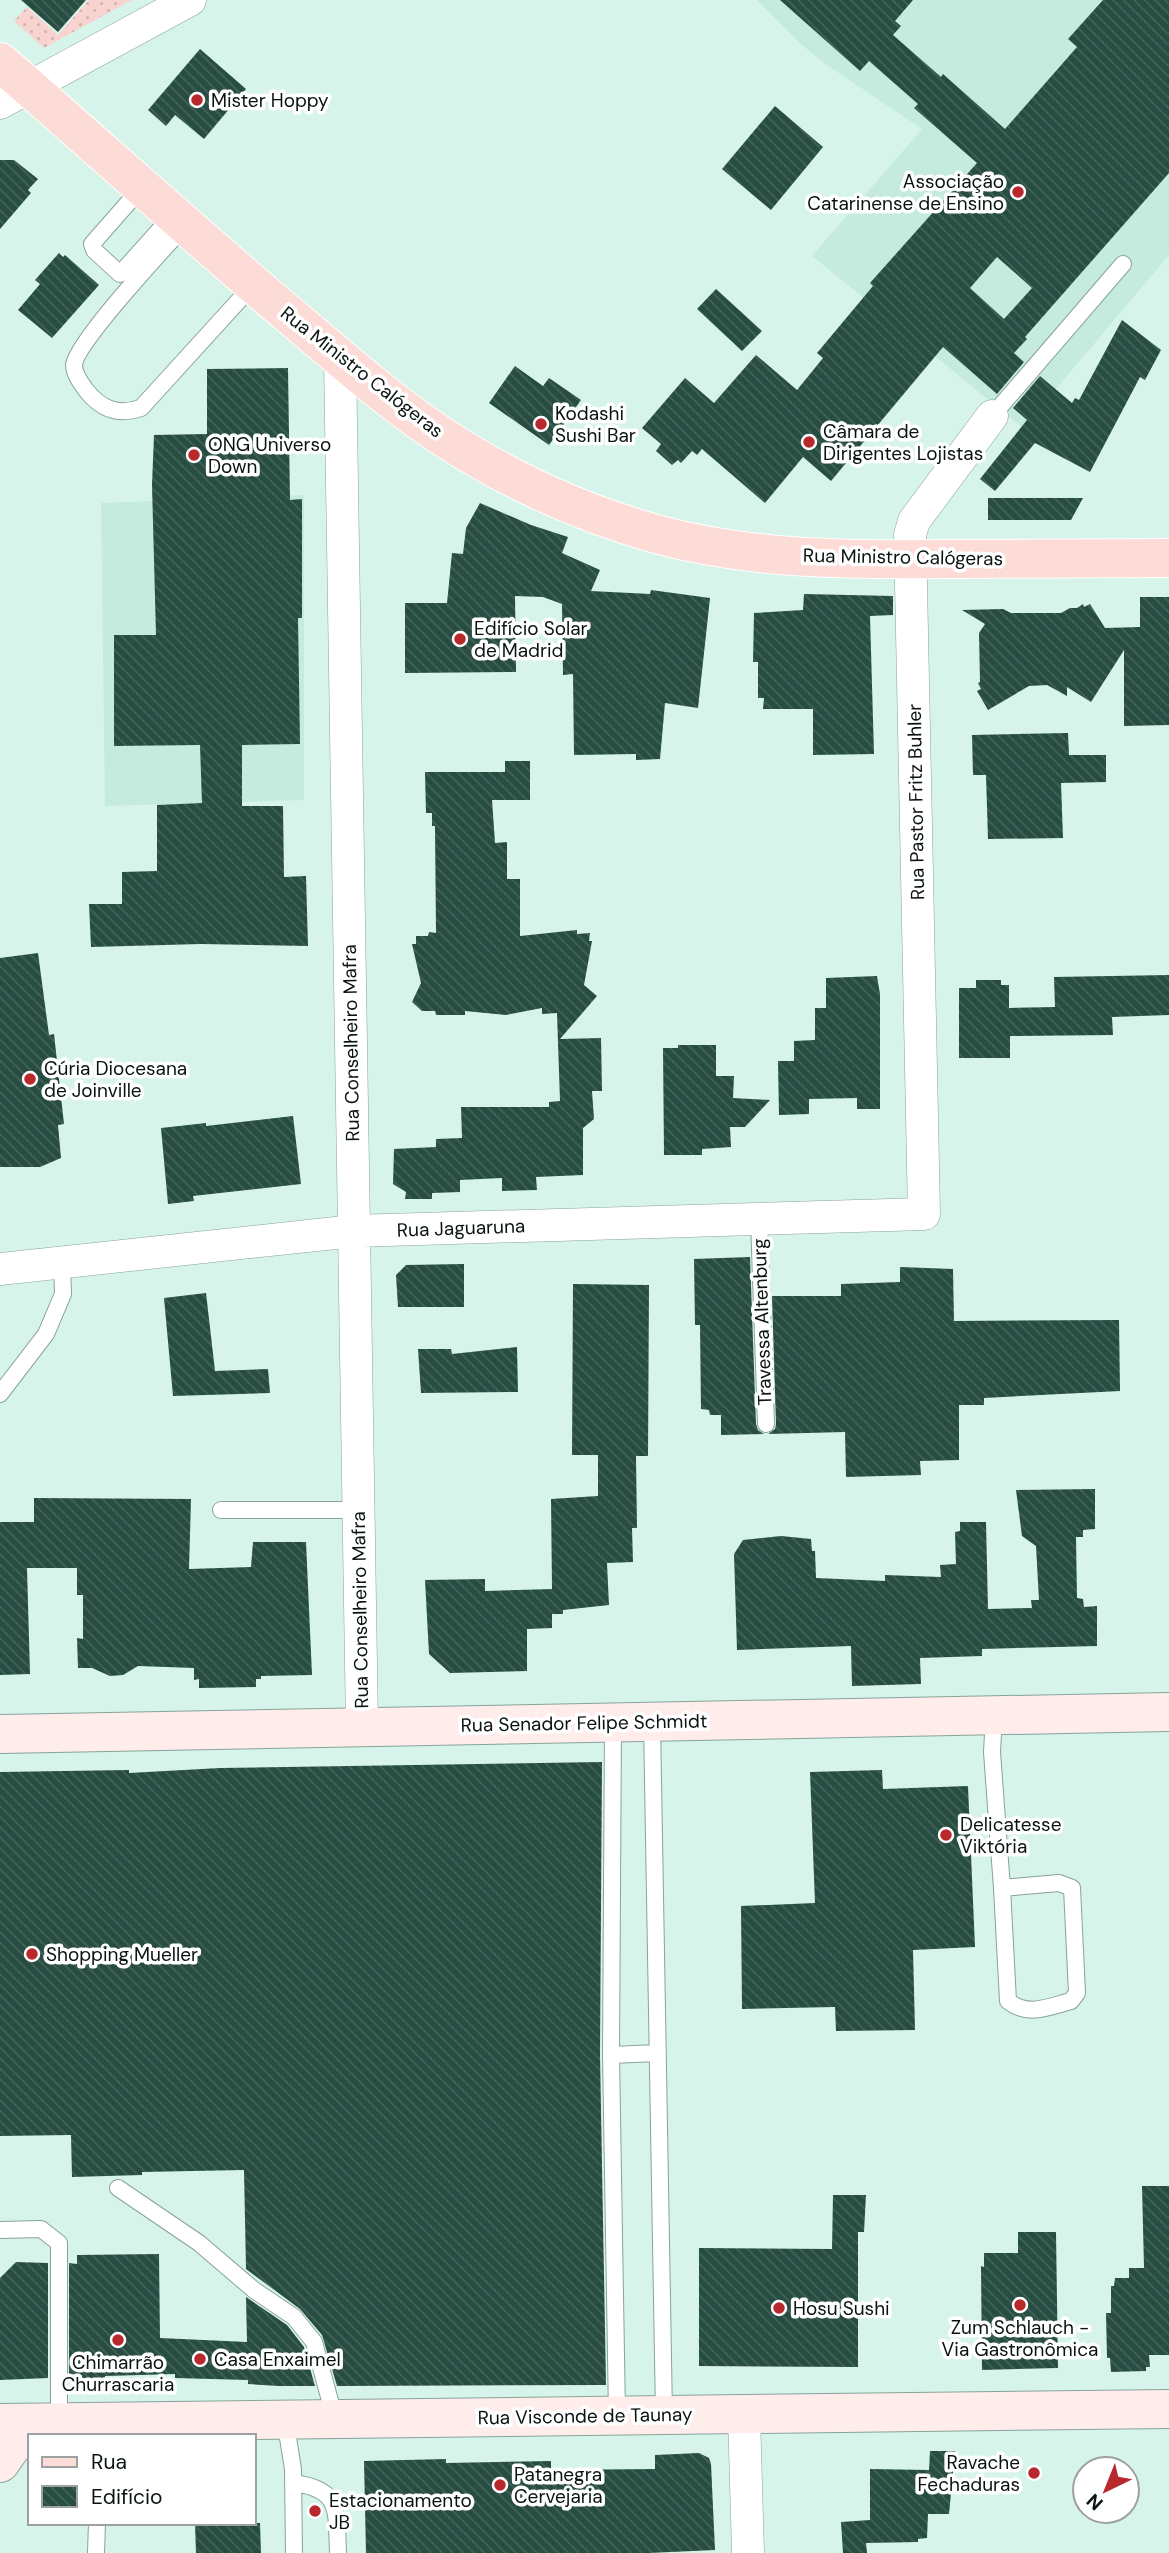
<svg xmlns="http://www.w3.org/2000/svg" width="1169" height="2553" font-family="'DM Sans',sans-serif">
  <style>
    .built { fill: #c5ebdf }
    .grass { fill: url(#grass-dots) }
    .building { fill: url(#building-back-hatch); fill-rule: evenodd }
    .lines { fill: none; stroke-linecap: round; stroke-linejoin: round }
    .lane-casing { stroke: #88a39a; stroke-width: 18 }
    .street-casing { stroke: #88a39a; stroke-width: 33 }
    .secondary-casing { stroke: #88a39a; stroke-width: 40 }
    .primary-casing { stroke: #fff; stroke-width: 40 }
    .lane { stroke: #fff; stroke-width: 16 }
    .street { stroke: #fff; stroke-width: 32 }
    .secondary { stroke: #feedeb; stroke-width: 38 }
    .primary { stroke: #fddbd7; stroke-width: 38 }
    .poi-dot { fill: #b8282d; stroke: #fff; stroke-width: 2.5 }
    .labels { text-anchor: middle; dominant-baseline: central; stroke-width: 7; stroke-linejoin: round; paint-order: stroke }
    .poi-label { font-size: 19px; fill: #091310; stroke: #fff; text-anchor: start }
    .street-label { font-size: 19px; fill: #091310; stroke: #fff }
  </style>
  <defs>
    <pattern id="grass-dots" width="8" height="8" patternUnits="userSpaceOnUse" patternTransform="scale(1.75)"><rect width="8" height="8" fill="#f9d3cf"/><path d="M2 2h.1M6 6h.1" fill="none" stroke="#d4b4b1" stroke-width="1.8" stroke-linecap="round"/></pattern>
    <pattern id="building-back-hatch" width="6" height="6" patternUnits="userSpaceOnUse" patternTransform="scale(1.75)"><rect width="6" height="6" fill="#274d42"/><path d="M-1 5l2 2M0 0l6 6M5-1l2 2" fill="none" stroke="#436259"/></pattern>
  </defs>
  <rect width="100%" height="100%" fill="#d7f4ea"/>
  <path class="built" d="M757,0H1169V255L1023,428L812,256L922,129L824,63L802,45Z
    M304,495V800L105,806L101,503Z"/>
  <path class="grass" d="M89,0H132L44,48L14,21L27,7L58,35Z"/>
  <path class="building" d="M21,0H86L58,32Z
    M780,0H913L895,21L901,26L893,35L941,77L943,74L1005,129L1077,47L1068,39L1103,0H1169V173L1025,337L1027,339L1014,353L1024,362L997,394L943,347L831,481L803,457L765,503L702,449L697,455L692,451L681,463L678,460L672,465L656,451L661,444L642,428L685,378L714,403L756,355L797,390L823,358L817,353L873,286L870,283L977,163L914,108L918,104L869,61L860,71ZM997,257L1032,288L1004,319L970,288Z
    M200,49L246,89L204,139L175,115L166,126L148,110Z
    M775,106L823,147L771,210L722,169Z
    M0,160H14L38,179L28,190L31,193L0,229Z
    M59,253L63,257L65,255L99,285L52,338L18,310L40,284L35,280Z
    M716,289L762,331L742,351L697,309Z
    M1122,320L1161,350L1145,380L1140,377L1090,472L1035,443L995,491L980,479L1027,420L1013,408L1040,376L1072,403L1075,398L1079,400Z
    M515,366L543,386L549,378L581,400L549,445L489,403Z
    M288,368L290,500L302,499V618H298L300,744L242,745V806H283L284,877L306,876L308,946L201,944L91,947L89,904H122V872L157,871V805L202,803L200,745L114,746V635H156L152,485L154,435L207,434V369Z
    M988,498H1083L1071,520H988Z
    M480,503L531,525L568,537L562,553L600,570L591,591L650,594L651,590L710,598L698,708L665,703L660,759L636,760V754L574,755L573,674L563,675L562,604L543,597L515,596L516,672L405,673V603H447L452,553L463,554L466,528Z
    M804,594L893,596V615L870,616L874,754L813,755V709H763L764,698H758V662H753L754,613L803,610Z
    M1140,597H1169V725L1124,726V650L1091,702L1067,687V696L1047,685L1029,686L988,710L977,691L981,689L978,683L980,682L979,633L985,624L962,610L1003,609L1011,613H1061L1070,608H1077L1083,604L1084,607L1090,604L1105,628L1140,627Z
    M1068,733L1069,755H1106V782L1061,783L1063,838L988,839L986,775H973L972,735Z
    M505,761H530V800H492L495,843L507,842V879H520V936L577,930V934L590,933L589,941H592L584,985L597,996L560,1039L601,1038L602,1091H592L594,1119L583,1128V1175L536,1177L537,1190L502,1191V1178L460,1180V1192L432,1193V1199H405L406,1192L393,1184L394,1149L436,1147V1139L462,1138L461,1107H549V1102L560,1101L557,1013L542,1014V1008L506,1015L465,1011V1015H436L435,1011H422L412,1002L421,983L412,944H416V936H428L429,932L436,933L435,826H432V813H426L425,772H505Z
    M38,953L49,1035L54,1034L64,1124L58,1125L61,1158L40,1167H0V958Z
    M1169,975V1015L1112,1017L1113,1035L1010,1036V1058H959V988H976V980H1001V985H1009V1008L1055,1007L1054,977Z
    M877,976L880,994V1109H857V1098L809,1099V1114L779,1115L778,1061H794V1041L815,1040V1008H826V978Z
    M678,1045H716V1076H734L733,1098L770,1100L745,1127H730L731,1147L702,1149V1155H664L663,1048H678Z
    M293,1116L301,1184L193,1196L194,1201L168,1204L161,1128L206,1123V1126Z
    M750,1257L756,1424L758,1430L764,1434L721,1435V1415H710L709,1410L701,1409L700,1325H695L694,1259Z
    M464,1264V1307H398L396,1275L406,1265Z
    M900,1267L953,1269L954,1321L1119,1320L1120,1391L984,1398V1405H959V1460L920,1461L921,1475L846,1477L845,1432L768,1434L775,1429L776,1424L772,1296H841V1284L900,1282Z
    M573,1284L649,1285L648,1456H636L637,1528H632L633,1562L607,1563L609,1605L563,1610V1614H552V1628L527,1629V1671L450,1673L429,1654L425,1580L485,1579V1591L552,1589L551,1499L598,1496V1455H572Z
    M206,1293L215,1371L268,1369L270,1393L173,1396L164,1298Z
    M517,1347L518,1392L421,1393L418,1349H451L452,1354Z
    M1095,1489V1529L1083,1530V1537H1076L1077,1598L1083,1599L1084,1607L1097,1606V1646L982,1649V1656L920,1658L921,1684L852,1686L851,1646L737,1650L734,1554L743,1540L781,1536L811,1539L812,1551H815L816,1578L885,1581V1575L941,1577L940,1565L956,1564L955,1532L960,1531V1522H986L988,1609L1032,1608L1031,1600H1039L1036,1546L1022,1536L1016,1490Z
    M34,1498L191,1499L189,1569L251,1567L253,1542H306L312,1675L261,1676V1679H256V1687L199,1688V1679L194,1680V1668L138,1666L123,1675L110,1676L92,1668H78L77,1638L83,1639V1595H77V1568H27L30,1674L0,1675V1522H34Z
    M602,1762L600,2055L606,2385L337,2386L322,2335L300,2309L246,2269L244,2170L142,2172V2175L72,2177L71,2135L0,2136V1772L129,1770V1773L220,1768Z
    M882,1770L883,1789L968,1786L975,1947L913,1950L915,2030L836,2031L835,2007L742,2009L741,1906L815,1903L810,1772Z
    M1142,2186H1169V2355H1149L1150,2367H1146V2371L1111,2372L1110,2358H1107L1106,2313H1111V2286H1114L1115,2278H1129V2268H1144Z
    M833,2195H866L864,2232H858V2367L699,2366V2248L832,2249Z
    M1018,2232H1056L1058,2368L982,2370L981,2266L984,2267V2253H1018Z
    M159,2254L160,2338L247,2342L246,2297L287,2325L304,2347L315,2386H279L248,2384V2380L175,2378V2374L105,2376V2386H82V2375L69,2377V2263L77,2264V2255Z
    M16,2262L48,2263V2378L0,2380V2278Z
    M930,2451H955L949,2514H928L927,2538L918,2539V2542L866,2543L867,2553H843L841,2522L870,2520V2469L929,2470Z
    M699,2453L709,2458L711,2464L715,2550L649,2553H366L364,2461L446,2459V2463L551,2461V2470L655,2469V2455Z
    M195,2523H260L261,2553H196Z"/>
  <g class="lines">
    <g class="lane-casing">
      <path id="lane" d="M142,187L92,244L94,250L120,274L172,216
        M185,226C165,247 76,343 74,365C74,375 85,390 92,397C107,412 122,414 141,408L253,285
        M992,416L1123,264
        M759,1220L766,1424
        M0,1394L46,1334L63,1294L62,1262
        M221,1510H359
        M994,1716L992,1752L1002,1888L1008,2001C1028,2017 1048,2007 1071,2001L1077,1993L1072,1888L1059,1883L1002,1888
        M652,1722L664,2415
        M613,1723L611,2055L617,2415
        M611,2055L658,2053
        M118,2188L199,2243L254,2290L294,2317L314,2342L335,2419
        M0,2230L41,2229L59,2243V2423
        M285,2419L293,2469L294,2553
        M293,2483C342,2489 336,2511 338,2553
        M96,2553L97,2523"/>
    </g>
    <g class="street-casing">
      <path id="street" d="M0,103L190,0
        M340,359L362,1727
        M0,1269L354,1231L924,1214L910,535L914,521L992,416
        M744,2414L748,2553"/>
    </g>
    <g class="secondary-casing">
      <path id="secondary" d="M0,1734L1169,1712
        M0,2423L1169,2409
        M0,2463L12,2446L40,2423"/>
    </g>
    <g class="primary-casing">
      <path id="primary" d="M0,62C96,145 190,231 287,313C350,366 411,422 484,462C538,493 596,517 656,534C750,560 852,560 948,559C1022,559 1095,558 1169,558"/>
    </g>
    <use href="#lane" class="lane"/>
    <use href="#street" class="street"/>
    <use href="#secondary" class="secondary"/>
    <use href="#primary" class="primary"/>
  </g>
  <g class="poi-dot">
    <circle cx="197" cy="100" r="7"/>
    <circle cx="1018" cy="192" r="7"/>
    <circle cx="541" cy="424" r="7"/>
    <circle cx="809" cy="442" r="7"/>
    <circle cx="194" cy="455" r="7"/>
    <circle cx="460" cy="639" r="7"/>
    <circle cx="30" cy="1079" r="7"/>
    <circle cx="946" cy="1835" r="7"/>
    <circle cx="32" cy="1954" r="7"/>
    <circle cx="1020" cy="2305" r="7"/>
    <circle cx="779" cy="2308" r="7"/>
    <circle cx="118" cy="2340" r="7"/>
    <circle cx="200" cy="2359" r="7"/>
    <circle cx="1034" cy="2473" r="7"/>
    <circle cx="500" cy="2485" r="7"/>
    <circle cx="315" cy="2511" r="7"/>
  </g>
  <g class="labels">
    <g class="poi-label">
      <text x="211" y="100">Mister Hoppy</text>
      <text x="1004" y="181" text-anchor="end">Associação<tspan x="1004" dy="22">Catarinense de Ensino</tspan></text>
      <text x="555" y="413">Kodashi<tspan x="555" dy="22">Sushi Bar</tspan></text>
      <text x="823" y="431">Câmara de<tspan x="823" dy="22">Dirigentes Lojistas</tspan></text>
      <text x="208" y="444">ONG Universo<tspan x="208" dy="22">Down</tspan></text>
      <text x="474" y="628">Edifício Solar<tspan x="474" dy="22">de Madrid</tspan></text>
      <text x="44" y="1068">Cúria Diocesana<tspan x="44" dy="22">de Joinville</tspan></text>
      <text x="960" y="1824">Delicatesse<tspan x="960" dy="22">Viktória</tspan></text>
      <text x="46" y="1954">Shopping Mueller</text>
      <text x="793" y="2308">Hosu Sushi</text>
      <text x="1020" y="2327" text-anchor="middle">Zum Schlauch -<tspan x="1020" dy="22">Via Gastronômica</tspan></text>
      <text x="214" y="2359">Casa Enxaimel</text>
      <text x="118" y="2362" text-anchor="middle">Chimarrão<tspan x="118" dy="22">Churrascaria</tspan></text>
      <text x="1020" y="2462" text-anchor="end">Ravache<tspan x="1020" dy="22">Fechaduras</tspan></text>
      <text x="514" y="2474">Patanegra<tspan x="514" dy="22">Cervejaria</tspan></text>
      <text x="329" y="2500">Estacionamento<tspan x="329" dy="22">JB</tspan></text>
    </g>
    <g class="street-label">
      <text transform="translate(362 372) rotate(38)">Rua Ministro Calógeras</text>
      <text transform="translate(903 557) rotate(1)">Rua Ministro Calógeras</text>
      <text transform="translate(916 802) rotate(-91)">Rua Pastor Fritz Buhler</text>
      <text transform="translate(351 1043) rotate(-91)">Rua Conselheiro Mafra</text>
      <text transform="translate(461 1228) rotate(-2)">Rua Jaguaruna</text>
      <text transform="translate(762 1322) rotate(-92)">Travessa Altenburg</text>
      <text transform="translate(360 1610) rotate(-91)">Rua Conselheiro Mafra</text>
      <text transform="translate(584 1723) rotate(-1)">Rua Senador Felipe Schmidt</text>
      <text transform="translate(585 2416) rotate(-1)">Rua Visconde de Taunay</text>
    </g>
  </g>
  <rect x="28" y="2434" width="228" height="91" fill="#ffffff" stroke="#9da19f" stroke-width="2"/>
  <rect x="42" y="2457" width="35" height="10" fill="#fddbd7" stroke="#9da19f" stroke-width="2"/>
  <text x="91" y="2469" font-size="21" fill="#091310">Rua</text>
  <rect x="42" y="2486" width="35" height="21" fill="url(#building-back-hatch)" stroke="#9da19f" stroke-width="2"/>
  <text x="91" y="2504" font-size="21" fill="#091310">Edifício</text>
  <g transform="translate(1106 2490) rotate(223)"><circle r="33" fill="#ffffff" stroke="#9da19f" stroke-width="2"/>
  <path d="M0-5L12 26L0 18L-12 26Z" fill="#b8282d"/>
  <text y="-10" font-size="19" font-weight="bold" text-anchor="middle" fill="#091310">N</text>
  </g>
</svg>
